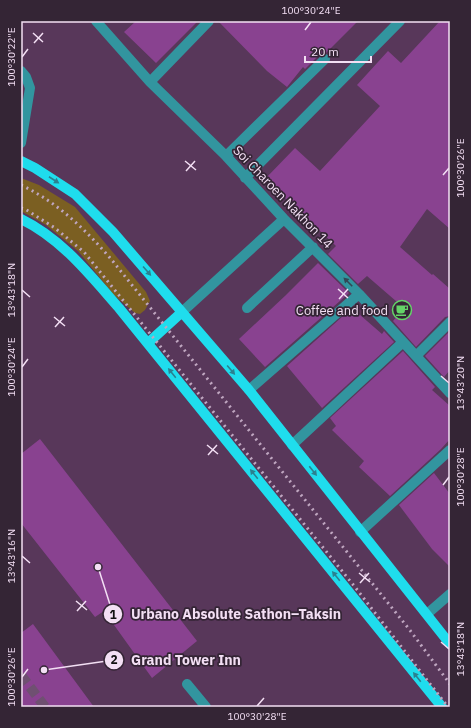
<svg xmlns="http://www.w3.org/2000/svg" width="471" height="728" font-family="'IBM Plex Sans',sans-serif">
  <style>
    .green { fill: #7b5f22 }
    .building { fill: #894290 }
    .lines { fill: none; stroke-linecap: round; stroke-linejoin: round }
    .minor-tunnel { stroke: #6f5071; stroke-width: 10; stroke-dasharray: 10 5; stroke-linecap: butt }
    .minor { stroke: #32959f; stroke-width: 10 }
    .major { stroke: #1fdded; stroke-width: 10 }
    .rail { stroke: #bfa6c0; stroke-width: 3; stroke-dasharray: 2 4; stroke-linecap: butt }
    .oneway { fill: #2a8191 }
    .oneway2 { fill: #334755 }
    .ticks { fill: none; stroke: #f3dff4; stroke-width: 1.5 }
    .labels { text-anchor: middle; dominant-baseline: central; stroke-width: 3.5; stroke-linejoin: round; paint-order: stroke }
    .street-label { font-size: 13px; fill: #f3dff4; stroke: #342535 }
    .poi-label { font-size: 13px; fill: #f3dff4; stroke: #342535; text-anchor: end }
    .leader { fill: none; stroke: #f3dff4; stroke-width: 1.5 }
    .callout-dot { fill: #f3dff4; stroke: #342535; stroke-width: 1.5 }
    .mark-label { font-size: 12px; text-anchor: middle; font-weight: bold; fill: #111 }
    .callout-label { font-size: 14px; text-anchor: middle; font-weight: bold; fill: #f3dff4; stroke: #342535; stroke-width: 3.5; stroke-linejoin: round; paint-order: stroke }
    .neatline { fill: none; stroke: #f3dff4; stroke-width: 1.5 }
    .ticks-label { font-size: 10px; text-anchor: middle; fill: #f3dff4 }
  </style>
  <rect width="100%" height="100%" fill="#58375a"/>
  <path class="green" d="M21,178L39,185L75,207L146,292L150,301L145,310L140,314L135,313L114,295L78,251L46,225L21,211Z"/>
  <path class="building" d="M136,21H198L156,63L124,32Z
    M218,21H358L326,53L320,54L305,69L303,67L287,87L267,71Z
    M440,21H450V229L427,209L400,247L432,275L433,274L450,289V316L445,317L416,347L393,321L404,308L367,276L358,284L328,254L336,246L265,179L295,148L320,171L380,106L357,85L388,51L401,63Z
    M318,263L349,293L265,367L239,339L286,295Z
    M352,308L382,334L384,331L394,342L322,408L287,366Z
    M450,331V370L444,377L425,356Z
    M403,351L435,387L432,390L450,406V439L441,449L390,496L359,467L364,461L332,430L336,426L330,418Z
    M40,439L197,641L152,678L104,611L95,617L21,523V454Z
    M434,473L450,494V567L432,549L399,505Z
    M33,624L94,707H21V633Z"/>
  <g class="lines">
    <path class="minor-tunnel" d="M21,675L45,707"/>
    <path class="minor" d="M96,21L150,82L226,156L284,219L359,294L450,393
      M21,71L26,77L30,88L21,143
      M150,82L209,21
      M226,156L325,59
      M245,178L400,21
      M247,308L313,247
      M182,312L284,219
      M416,356L450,322
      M249,390L359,294
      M292,445L403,342
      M360,532L450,450
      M427,614L450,594
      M187,684L206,707"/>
    <path class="major" d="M21,161L35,168L75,194L113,232L249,390L450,644
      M21,219C62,239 90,275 119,308L442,707
      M148,343L182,312"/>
    <path class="rail" d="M21,185C57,202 85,229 111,259L409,629L450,684
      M21,208L25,209L55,228L84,252L355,587L448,707"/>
  </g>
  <defs><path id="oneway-solid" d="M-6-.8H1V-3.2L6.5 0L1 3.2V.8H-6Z"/></defs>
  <g class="oneway">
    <use href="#oneway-solid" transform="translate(54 180) rotate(33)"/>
    <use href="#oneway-solid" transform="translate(147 271) rotate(49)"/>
    <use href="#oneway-solid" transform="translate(231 370) rotate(50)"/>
    <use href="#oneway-solid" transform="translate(172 373) rotate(-129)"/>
    <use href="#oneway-solid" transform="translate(313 471) rotate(52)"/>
    <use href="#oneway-solid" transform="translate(254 474) rotate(-129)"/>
    <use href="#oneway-solid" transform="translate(336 576) rotate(-129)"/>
    <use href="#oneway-solid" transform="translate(417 677) rotate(-129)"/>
  </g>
  <use class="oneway2" href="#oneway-solid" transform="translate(348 282) rotate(-135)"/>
  <path class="ticks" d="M305,30L311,22M33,33L43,42M34,43L43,33M22,57L28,49M185,161L196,170M186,171L195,161M443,175L449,168M338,289L348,298M22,290L30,297M339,299L348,289M54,317L65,326M55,327L64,317M22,367L28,359M441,376L449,383M207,445L218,454M208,455L217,445M443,485L449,477M22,556L30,563M359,573L370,582M360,583L369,573M76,601L87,610M77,611L86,601M441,642L449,649M22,677L28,669M257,706L264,698"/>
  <defs>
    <g id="cafe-ring" transform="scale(1)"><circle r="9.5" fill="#342535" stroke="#64d468" stroke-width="1.5"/><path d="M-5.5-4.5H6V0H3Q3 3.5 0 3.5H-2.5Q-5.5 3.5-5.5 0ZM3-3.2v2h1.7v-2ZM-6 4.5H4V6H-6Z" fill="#64d468"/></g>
  </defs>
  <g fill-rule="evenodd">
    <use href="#cafe-ring" x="402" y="310"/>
  </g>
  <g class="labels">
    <g class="street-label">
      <text transform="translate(283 197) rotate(46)">Soi Charoen Nakhon 14</text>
    </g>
    <g class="poi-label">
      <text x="388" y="310">Coffee and food</text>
    </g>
  </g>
  <path class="leader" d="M98 567L113 614M44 670L114 660"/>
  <g class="callout-dot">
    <circle cx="98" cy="567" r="4"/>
    <circle cx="44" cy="670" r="4"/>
    <circle cx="113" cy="614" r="10"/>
    <circle cx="114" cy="660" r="10"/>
  </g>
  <g class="mark-label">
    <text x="113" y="619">1</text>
    <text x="114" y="664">2</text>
  </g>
  <g class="callout-label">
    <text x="236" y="619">Urbano Absolute Sathon–Taksin</text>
    <text x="186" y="665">Grand Tower Inn</text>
  </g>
  <rect width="471" height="728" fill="none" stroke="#342535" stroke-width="44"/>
  <path d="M305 56v6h66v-6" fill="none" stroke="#f3dff4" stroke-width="2"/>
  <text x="311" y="56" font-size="12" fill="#f3dff4" stroke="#342535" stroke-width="3" paint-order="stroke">20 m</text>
  <rect x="22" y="22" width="427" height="684" class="neatline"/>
  <g class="ticks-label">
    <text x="311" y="14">100°30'24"E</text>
    <text transform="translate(11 57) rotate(-90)" y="4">100°30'22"E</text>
    <text transform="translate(460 168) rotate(-90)" y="4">100°30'26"E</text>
    <text transform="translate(11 290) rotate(-90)" y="4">13°43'18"N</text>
    <text transform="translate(11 367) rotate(-90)" y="4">100°30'24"E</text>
    <text transform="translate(460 383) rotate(-90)" y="4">13°43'20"N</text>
    <text transform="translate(460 477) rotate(-90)" y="4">100°30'28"E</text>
    <text transform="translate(11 556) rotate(-90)" y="4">13°43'16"N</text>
    <text transform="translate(460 649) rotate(-90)" y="4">13°43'18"N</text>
    <text transform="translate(11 677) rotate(-90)" y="4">100°30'26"E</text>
    <text x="257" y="720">100°30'28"E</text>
  </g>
</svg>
